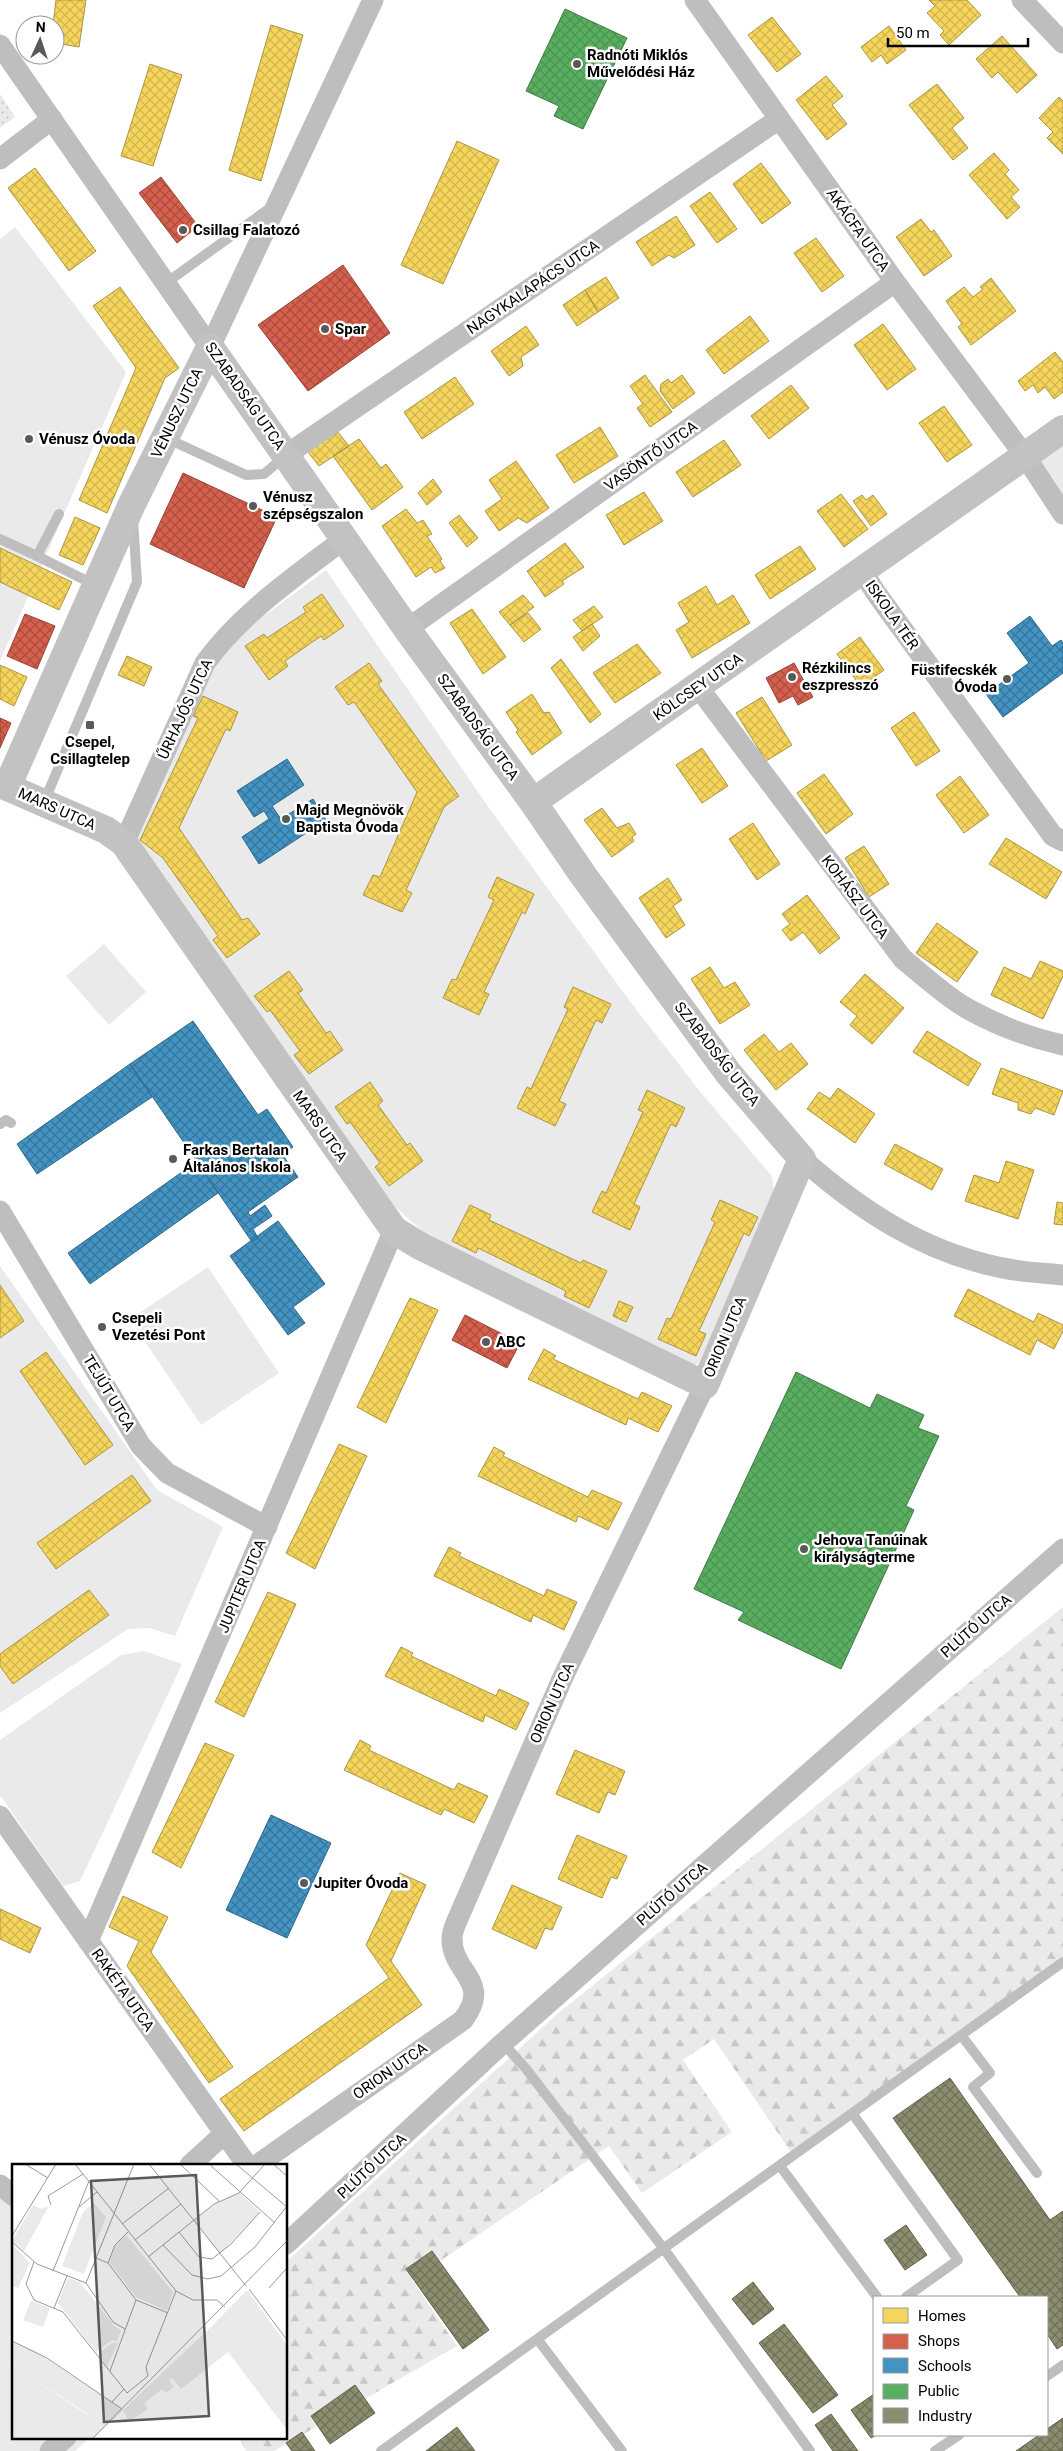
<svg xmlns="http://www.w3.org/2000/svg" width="1063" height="2451" font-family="Roboto,sans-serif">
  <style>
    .grass { fill: url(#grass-dots) }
    .forest { fill: url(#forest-firs) }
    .park { fill: #eaeaea }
    .homes { fill: url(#homes-cross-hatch); stroke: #ac9540 }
    .shops { fill: url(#shops-cross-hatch); stroke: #964336 }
    .schools { fill: url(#schools-cross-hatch); stroke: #2f6788 }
    .public { fill: url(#public-cross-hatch); stroke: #3f7a44 }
    .industry { fill: url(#industry-cross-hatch); stroke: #62624d }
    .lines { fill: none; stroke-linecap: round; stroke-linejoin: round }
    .lane { stroke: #bebebe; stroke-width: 10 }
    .street { stroke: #bebebe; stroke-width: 21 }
    .secondary { stroke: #c2c2c2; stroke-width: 28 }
    .poi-dot { fill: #595959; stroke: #fff; stroke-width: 2 }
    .labels { text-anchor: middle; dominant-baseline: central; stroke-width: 5; stroke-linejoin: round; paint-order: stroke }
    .poi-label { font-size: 15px; font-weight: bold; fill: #000; stroke: #fff; text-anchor: start }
    .street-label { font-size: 15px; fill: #000; stroke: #fff }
    .inset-road { fill: none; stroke: #999; stroke-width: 1 }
    .view { fill: #595959; fill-opacity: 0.15; stroke: #595959; stroke-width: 2.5 }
    .inset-edge { fill: none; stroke: #000; stroke-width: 2.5 }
  </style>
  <defs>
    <pattern id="grass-dots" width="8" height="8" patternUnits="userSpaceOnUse" patternTransform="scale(1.25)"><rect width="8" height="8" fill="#eaeaea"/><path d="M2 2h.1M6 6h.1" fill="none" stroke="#c7c7c7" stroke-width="1.8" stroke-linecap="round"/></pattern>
    <pattern id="forest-firs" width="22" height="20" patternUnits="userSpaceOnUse" patternTransform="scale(1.25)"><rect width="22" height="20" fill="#eaeaea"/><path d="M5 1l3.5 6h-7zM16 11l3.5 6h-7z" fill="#c7c7c7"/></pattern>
    <pattern id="homes-cross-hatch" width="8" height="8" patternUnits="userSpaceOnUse" patternTransform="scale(1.25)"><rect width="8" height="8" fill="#f6d55c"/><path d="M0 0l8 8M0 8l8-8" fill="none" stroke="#d1b54e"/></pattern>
    <pattern id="shops-cross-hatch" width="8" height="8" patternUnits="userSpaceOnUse" patternTransform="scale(1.25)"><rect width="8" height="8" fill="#d6604d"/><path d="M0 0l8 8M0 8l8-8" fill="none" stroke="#ab4d3e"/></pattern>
    <pattern id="schools-cross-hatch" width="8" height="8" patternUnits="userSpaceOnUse" patternTransform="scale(1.25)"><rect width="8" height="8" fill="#4393c3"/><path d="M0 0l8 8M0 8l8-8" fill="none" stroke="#36769c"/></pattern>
    <pattern id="public-cross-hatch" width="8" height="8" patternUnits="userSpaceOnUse" patternTransform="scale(1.25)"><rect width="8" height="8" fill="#5aae61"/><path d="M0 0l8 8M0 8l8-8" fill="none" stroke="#4c9452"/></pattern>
    <pattern id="industry-cross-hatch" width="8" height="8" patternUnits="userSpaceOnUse" patternTransform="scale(1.25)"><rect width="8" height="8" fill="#8c8c6e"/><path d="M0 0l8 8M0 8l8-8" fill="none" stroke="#707058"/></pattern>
  </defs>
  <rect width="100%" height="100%" fill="#fff"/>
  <path class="grass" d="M0,94L15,117L0,128Z"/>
  <path class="forest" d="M1063,1607V1968L795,2158L714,2039L683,2060L732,2132L642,2193L609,2146L412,2280L457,2346L274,2451H246L239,2437H286V2262L556,2015Z"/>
  <path class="park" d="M15,227L126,372L0,661V239Z
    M1063,429V514L1032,468Z
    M326,570L489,808L632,1004L702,1094L772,1176L775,1197L698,1364H686L431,1239L393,1205L133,838L207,675L230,641Z
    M104,944L146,992L109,1025L66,976Z
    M0,1266L157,1490L223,1527L175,1636L149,1628L128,1629L0,1713Z
    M208,1267L279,1373L201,1425L130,1319Z
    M144,1651L182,1664L80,1881L63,1886L0,1795V1740L121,1655Z
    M0,2187L14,2198V2437H91L75,2451H0Z"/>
  <path class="homes" d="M56,0H86L79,47L55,43V25H53Z
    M929,0H967L981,15L949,45L940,35L944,31L927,13L935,6Z
    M772,17L801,54L777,72L748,35Z
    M271,25L303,35L261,181L229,170Z
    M889,26L906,50L887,64L881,55L872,62L861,47Z
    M1002,36L1037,75L1017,93L998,72L992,78L976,59Z
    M150,64L182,75L153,166L121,156Z
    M826,76L843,96L832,105L847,124L827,140L796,100Z
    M937,84L964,118L952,128L968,148L953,160L909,105Z
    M1059,97L1063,101V154L1047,138L1053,132L1039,118Z
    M457,141L499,160L443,284L401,265Z
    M994,153L1009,170L1005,174L1019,190L1011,197L1020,207L1007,219L969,175Z
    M761,163L791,203L762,224L733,184Z
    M35,168L96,251L69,271L8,188Z
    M710,192L737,229L717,243L690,206Z
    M676,216L695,245L674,258L669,255L652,266L636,242Z
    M921,219L931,232L934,230L952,256L924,276L896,237Z
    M816,238L844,276L822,292L794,253Z
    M606,277L619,298L598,312L585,290Z
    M991,278L1016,311L971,345L958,327L962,324L946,301L964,287L973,297L983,289L980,287Z
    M120,287L179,368L165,378L107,513L79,500L136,368L93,306Z
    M585,290L598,312L577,326L563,305Z
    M750,316L769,341L724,374L706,350Z
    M883,324L916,369L887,390L854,345Z
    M526,326L539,345L521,357L523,366L509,376L491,351Z
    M1055,352L1063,362V392L1054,399L1045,387L1038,393L1033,385L1025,391L1018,381Z
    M645,375L672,412L650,427L637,408L643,404L630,386Z
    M682,375L695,393L673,409L660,391L661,384L668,379L671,383Z
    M455,377L474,404L422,439L404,412Z
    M791,385L809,408L769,439L751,416Z
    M944,406L972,445L947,462L919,423Z
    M600,427L618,456L574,483L556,455Z
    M337,431L349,446L319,466L308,452Z
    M359,439L381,468L386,464L403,487L372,510L333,456Z
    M724,440L741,465L693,497L676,472Z
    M516,461L549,508L527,523L518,518L499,531L485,511L502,499L489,480Z
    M433,479L442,492L427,505L418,493Z
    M644,492L663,521L624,545L606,515Z
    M841,494L868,529L844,547L817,511Z
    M862,495L866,500L873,495L887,514L871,526L853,501Z
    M406,509L417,523L423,520L432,534L427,536L442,559L440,561L445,568L435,573L431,567L416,577L382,526Z
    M459,515L478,538L467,547L449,523Z
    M75,517L100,528L83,565L59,555Z
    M565,543L584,567L562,581L564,584L545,597L527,571Z
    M800,546L816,569L770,599L755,575Z
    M0,548L72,582L59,610L0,582Z
    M706,586L717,605L733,595L750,623L692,658L676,630L689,622L678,603Z
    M322,594L344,626L324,640L321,636L285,661L288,666L269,680L245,646L264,634L267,638L306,612L303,607Z
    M523,595L534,607L510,625L499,612Z
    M594,606L603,617L582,631L573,620Z
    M472,609L506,657L483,674L450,623Z
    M528,613L541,629L524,642L510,625Z
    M592,624L600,636L583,651L573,637Z
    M860,637L884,670L861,687L837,654Z
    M637,644L661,673L615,703L593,673Z
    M127,656L152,667L144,686L118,675Z
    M561,659L601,714L590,723L551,668Z
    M369,663L382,681L378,684L459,796L444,807L406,890L412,893L402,912L363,895L373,875L380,877L417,792L354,702L348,705L335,687Z
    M0,665L27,677L14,706L0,699Z
    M532,694L544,713L549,712L562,733L532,755L516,732L518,730L506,712Z
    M203,696L238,712L230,731L226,729L179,828L242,920L248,918L260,934L227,958L213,940L218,936L163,858L140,840L198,718L193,716Z
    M762,697L792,745L766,761L736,713Z
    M914,712L940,751L916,766L891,728Z
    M702,748L728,786L702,803L676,765Z
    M824,774L853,814L826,834L797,793Z
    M960,776L989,815L964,833L936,795Z
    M602,808L617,828L629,823L636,834L632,837L634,841L612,857L584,820Z
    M753,823L780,864L757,880L729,839Z
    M1006,838L1062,872L1046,899L989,864Z
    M864,846L889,884L869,897L845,858Z
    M497,877L534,894L525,914L522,912L484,992L489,994L479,1015L443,998L452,979L456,980L494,900L488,897Z
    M668,878L682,900L673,906L685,925L666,938L639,898Z
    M807,895L840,938L820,954L803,932L791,941L782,930L790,924L782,914Z
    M937,923L978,952L957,982L916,953Z
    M1040,961L1063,971V976L1043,1019L991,995L1004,967L1031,979Z
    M710,967L724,988L735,982L750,1005L720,1024L691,979Z
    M289,971L303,990L298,993L326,1033L330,1031L343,1050L309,1074L294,1055L300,1051L270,1010L267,1012L254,996Z
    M865,974L904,1008L872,1044L850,1025L857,1016L840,1002Z
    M573,987L611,1004L602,1023L596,1020L559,1101L566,1104L555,1126L517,1108L527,1087L531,1089L568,1009L564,1007Z
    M927,1031L981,1064L968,1086L913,1052Z
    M764,1034L779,1052L791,1043L808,1064L776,1090L744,1050Z
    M1001,1068L1063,1091L1054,1115L1035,1108L1031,1114L1018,1110V1103L992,1094Z
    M370,1082L383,1101L378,1105L407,1145L410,1143L423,1161L389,1186L375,1167L380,1163L350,1122L347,1124L335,1107Z
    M838,1088L875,1114L855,1143L807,1109L819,1092L830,1099Z
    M647,1090L685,1108L676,1127L671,1124L634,1204L640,1207L630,1230L592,1212L602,1191L606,1193L643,1112L638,1110Z
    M895,1144L943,1169L932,1190L884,1164Z
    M1006,1161L1034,1170L1018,1219L965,1201L974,1175L999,1183Z
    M720,1200L758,1217L749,1236L744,1233L699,1331L706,1334L696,1356L658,1339L667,1318L671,1319L715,1222L711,1220Z
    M1057,1202L1063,1203V1225L1054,1224Z
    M470,1205L491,1215L489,1220L581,1263L583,1260L607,1271L589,1308L564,1296L566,1291L478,1248L476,1253L452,1241Z
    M0,1285L24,1321L0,1338Z
    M968,1289L1034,1322L1038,1313L1063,1325V1331L1054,1349L1037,1340L1030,1355L954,1316Z
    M410,1298L438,1310L386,1423L357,1407Z
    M619,1301L633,1307L626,1322L613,1316Z
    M544,1349L556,1356L553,1359L638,1399L642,1392L672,1406L658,1432L628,1418L626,1425L528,1379Z
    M46,1352L113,1445L85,1465L20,1371Z
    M339,1444L367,1456L315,1569L286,1553Z
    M494,1447L505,1453L503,1456L588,1497L592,1490L622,1503L608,1530L578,1516L576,1522L478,1476Z
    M132,1475L151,1501L56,1569L37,1543Z
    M449,1547L461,1553L459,1556L544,1596L547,1589L577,1602L564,1630L533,1615L531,1622L434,1576Z
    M89,1590L109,1615L13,1684L0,1666V1654Z
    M268,1592L296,1604L244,1717L215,1702Z
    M401,1647L413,1653L411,1656L496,1696L499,1689L529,1703L516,1730L485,1715L483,1722L385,1676Z
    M360,1740L371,1746L369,1750L454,1790L458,1783L488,1796L474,1823L444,1809L441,1815L344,1770Z
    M205,1743L234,1755L181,1868L152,1852Z
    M575,1750L625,1771L615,1795L608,1792L599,1813L556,1794Z
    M577,1835L627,1856L617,1879L611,1877L602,1898L558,1879Z
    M400,1873L426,1885L391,1961L422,2005L244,2131L220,2099L389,1978L366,1945Z
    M512,1885L562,1907L552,1930L545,1928L536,1949L492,1929Z
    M123,1896L168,1917L151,1952L233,2067L209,2083L127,1966L139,1941L109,1927Z
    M0,1909L41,1928L30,1953L0,1939Z"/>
  <path class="shops" d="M161,177L198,226L177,243L139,193Z
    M343,265L390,333L308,391L258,325Z
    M183,473L277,517L244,588L150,544Z
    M25,614L55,626L37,669L7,656Z
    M794,663L813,697L798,705L793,696L779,703L766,678Z
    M0,718L11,723L0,748Z
    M465,1315L520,1343L507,1368L452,1340Z"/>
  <path class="schools" d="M1030,616L1052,646L1061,640L1063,643V673L1003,717L986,694L1029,663L1007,633Z
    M287,759L304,785L272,806L281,819L313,799L326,820L259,864L242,837L269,819L264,811L254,817L237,791Z
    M193,1021L258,1115L267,1109L293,1147L282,1154L298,1177L248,1212L250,1216L265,1205L272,1216L253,1229L258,1238L252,1242L130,1064Z
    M130,1064L152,1097L37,1174L17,1144Z
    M196,1162L218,1193L90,1284L68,1253Z
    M278,1221L325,1284L293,1307L305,1323L288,1335L230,1256Z
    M271,1815L331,1843L287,1938L226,1910Z"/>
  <path class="public" d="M565,9L627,38L583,129L554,116L559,106L526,91Z
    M796,1372L870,1408L877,1394L924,1415L918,1428L939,1436L906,1506L914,1510L841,1669L738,1620L744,1612L694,1589Z"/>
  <path class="industry" d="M950,2078L1050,2220L1063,2211V2345L1057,2349L1047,2334V2297H1020L893,2118Z
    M906,2225L927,2255L905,2270L884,2240Z
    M432,2251L489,2330L463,2349L406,2269Z
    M753,2282L774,2309L753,2325L732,2299Z
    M784,2324L838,2395L813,2413L759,2343Z
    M355,2385L375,2413L330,2444L311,2416Z
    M874,2394L876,2435L871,2438L851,2410Z
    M831,2414L858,2451H833L815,2425Z
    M1063,2418V2451H1016L1039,2435H1047V2429Z
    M457,2427L475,2451H426Z
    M302,2432L315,2451H292L286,2443Z"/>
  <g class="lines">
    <path class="lane" d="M166,283L270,208
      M166,438L246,475L264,474L284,457
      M59,514L37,556L95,585
      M0,539L37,556
      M44,802L137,582L133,520
      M0,1124L6,1120L11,1123
      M961,2035L990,2073L973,2087L1037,2173
      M503,2043L527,2070L664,2249L810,2451
      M852,2113L958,2260L906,2297
      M780,2166L877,2297
      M538,2340L622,2451
      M1047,2376L1063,2365
      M381,2451L1063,1962
      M935,2451L959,2435"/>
    <path class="street" d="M695,0L895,282L1025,456L1063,514
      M1022,0L1063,43
      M0,45L210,347
      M0,159L52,119
      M210,347L373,0
      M286,455L779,119
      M861,569L876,593L1053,836L1063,841
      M407,629L895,282
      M698,687L903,959C924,976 945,996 968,1009C997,1025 1031,1038 1063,1045
      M124,843L205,663C242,612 295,577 344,539
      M802,1159C860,1210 922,1251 998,1267C1019,1272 1042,1273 1063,1275
      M0,1211L141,1446L167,1473L267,1527
      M0,1816L247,2165
      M88,1941L394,1230
      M190,2165L224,2134
      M257,2165L463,2020C493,1981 451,1973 452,1938C452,1933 454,1928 456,1923L563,1677L705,1385
      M0,2185L14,2196
      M286,2244L503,2043L1063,1549
      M50,2451L66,2437"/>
    <path class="secondary" d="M210,347L407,629L533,802L583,875L729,1074L802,1159L705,1385L420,1246L394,1230L124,843L106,830L7,787L131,506Z
      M533,802L1063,429"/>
  </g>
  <g class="poi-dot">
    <circle cx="577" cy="64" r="5"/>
    <circle cx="183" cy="230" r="5"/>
    <circle cx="325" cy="329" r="5"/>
    <circle cx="29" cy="439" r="5"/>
    <circle cx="253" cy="506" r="5"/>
    <circle cx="792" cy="677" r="5"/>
    <circle cx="1007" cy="679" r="5"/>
    <rect x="85" y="720" width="10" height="10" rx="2.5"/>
    <circle cx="286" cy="819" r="5"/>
    <circle cx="173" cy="1159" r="5"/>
    <circle cx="102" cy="1327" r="5"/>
    <circle cx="486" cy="1342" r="5"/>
    <circle cx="804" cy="1549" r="5"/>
    <circle cx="304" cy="1883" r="5"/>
  </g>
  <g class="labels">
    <g class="poi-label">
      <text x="587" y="55">Radnóti Miklós<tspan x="587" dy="17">Művelődési Ház</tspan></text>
      <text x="193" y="230">Csillag Falatozó</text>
      <text x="335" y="329">Spar</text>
      <text x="39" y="439">Vénusz Óvoda</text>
      <text x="263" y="497">Vénusz<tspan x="263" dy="17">szépségszalon</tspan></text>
      <text x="802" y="668">Rézkilincs<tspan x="802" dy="17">eszpresszó</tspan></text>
      <text x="997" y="670" text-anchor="end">Füstifecskék<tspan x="997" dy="17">Óvoda</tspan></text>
      <text x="90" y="742" text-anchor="middle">Csepel,<tspan x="90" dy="17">Csillagtelep</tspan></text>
      <text x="296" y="810">Majd Megnövök<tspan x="296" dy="17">Baptista Óvoda</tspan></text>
      <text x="183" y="1150">Farkas Bertalan<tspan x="183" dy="17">Általános Iskola</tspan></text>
      <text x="112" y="1318">Csepeli<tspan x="112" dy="17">Vezetési Pont</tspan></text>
      <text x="496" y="1342">ABC</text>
      <text x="814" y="1540">Jehova Tanúinak<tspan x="814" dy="17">királyságterme</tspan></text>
      <text x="314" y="1883">Jupiter Óvoda</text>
    </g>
    <g class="street-label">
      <text transform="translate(858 230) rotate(55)">AKÁCFA UTCA</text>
      <text transform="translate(533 287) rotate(-34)">NAGYKALAPÁCS UTCA</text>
      <text transform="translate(245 396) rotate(55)">SZABADSÁG UTCA</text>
      <text transform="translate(177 413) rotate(-64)">VÉNUSZ UTCA</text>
      <text transform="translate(651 456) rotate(-35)">VASÖNTŐ UTCA</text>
      <text transform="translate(892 615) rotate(55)">ISKOLA TÉR</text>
      <text transform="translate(698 687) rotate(-35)">KÖLCSEY UTCA</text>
      <text transform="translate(185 709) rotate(-65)">ŰRHAJÓS UTCA</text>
      <text transform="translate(478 727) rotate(54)">SZABADSÁG UTCA</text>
      <text transform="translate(57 809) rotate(24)">MARS UTCA</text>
      <text transform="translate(855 897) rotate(53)">KOHÁSZ UTCA</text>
      <text transform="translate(717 1054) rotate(52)">SZABADSÁG UTCA</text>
      <text transform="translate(320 1126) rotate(55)">MARS UTCA</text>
      <text transform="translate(725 1337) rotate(-67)">ORION UTCA</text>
      <text transform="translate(109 1393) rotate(59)">TEJÚT UTCA</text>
      <text transform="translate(242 1586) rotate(-67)">JUPITER UTCA</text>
      <text transform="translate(976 1626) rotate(-41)">PLÚTÓ UTCA</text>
      <text transform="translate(552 1703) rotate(-66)">ORION UTCA</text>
      <text transform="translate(672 1894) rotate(-41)">PLÚTÓ UTCA</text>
      <text transform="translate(123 1990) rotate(55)">RAKÉTA UTCA</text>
      <text transform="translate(390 2071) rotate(-35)">ORION UTCA</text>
      <text transform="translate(372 2166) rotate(-43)">PLÚTÓ UTCA</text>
    </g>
  </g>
  <g transform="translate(12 2164)">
    <rect width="275" height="275" fill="#fff"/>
    <path d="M19,137L38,144L31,163L11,156Z" fill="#eaeaea"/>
    <path d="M198,164L216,188L169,225L160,214L157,216L162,223L154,229L150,225L132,239L136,245L117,258L111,246Z" fill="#eaeaea"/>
    <path d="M0,201L77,252L54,275H0Z" fill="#eaeaea"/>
    <path d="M227,29L248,48L208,90L182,56L202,40ZM82,39L94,53L72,110L50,102L71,48ZM21,41L29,45L37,42L12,87L0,77ZM114,71L161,128L155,147L124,133L97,98L103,82ZM0,80L18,99L6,124L0,121ZM56,114L68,118L102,162L109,166L105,177L100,176L84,188L46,139ZM235,126L275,181V266L198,164ZM0,178L23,187L111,246L81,275H54L77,251L0,201ZM100,179H106L95,202L86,190Z" fill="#eaeaea"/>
    <path class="inset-road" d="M13,0L36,14M63,0L164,127L181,136H205L213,143M137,0L234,122M168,0L207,37M197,0L263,59M224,0L275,43M261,0L275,12M39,41L36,32L71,10M67,43L85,28M110,60L157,24M167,68L187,93L200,95L219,80L248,48M0,72L44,0M123,76L169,40M0,78L25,100L74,119L101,158L113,165M151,81L180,111L196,115L209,112L243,83L275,42M136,93L202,40L227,29L253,0M84,94L96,99L124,136L156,149M22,98L14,120L22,136L51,148L115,229L136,212L134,203L164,127M96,99L103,81L116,68M41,107L77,17M74,119L122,0M257,124L274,105M237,125L275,176M42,144L55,112M0,177L35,194L110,245M98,207L124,136M100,238L112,225M80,275L275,77"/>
    <path class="view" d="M184,11L197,252L92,258L79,17Z"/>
    <rect width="275" height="275" class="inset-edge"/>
  </g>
  <rect x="873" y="2296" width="175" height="140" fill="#ffffff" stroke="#999999"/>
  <rect x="883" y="2308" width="25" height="15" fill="#f6d55c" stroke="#999999"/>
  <text x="918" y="2321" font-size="15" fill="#000000">Homes</text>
  <rect x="883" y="2334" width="25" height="15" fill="#d6604d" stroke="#999999"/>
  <text x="918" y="2346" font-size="15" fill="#000000">Shops</text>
  <rect x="883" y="2358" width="25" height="15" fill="#4393c3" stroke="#999999"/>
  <text x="918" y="2371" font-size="15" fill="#000000">Schools</text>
  <rect x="883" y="2384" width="25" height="15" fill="#5aae61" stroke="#999999"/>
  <text x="918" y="2396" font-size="15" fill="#000000">Public</text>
  <rect x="883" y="2408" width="25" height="15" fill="#8c8c6e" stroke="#999999"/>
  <text x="918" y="2421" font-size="15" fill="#000000">Industry</text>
  <g transform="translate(40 40) rotate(3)"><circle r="24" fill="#ffffff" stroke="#999999"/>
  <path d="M0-4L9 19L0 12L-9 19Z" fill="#595959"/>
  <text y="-8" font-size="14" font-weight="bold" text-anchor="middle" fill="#000000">N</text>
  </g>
  <path d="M888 38v8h140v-8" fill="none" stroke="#000000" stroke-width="2.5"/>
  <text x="896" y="38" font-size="15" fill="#000000" stroke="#ffffff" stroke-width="4" paint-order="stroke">50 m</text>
</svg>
